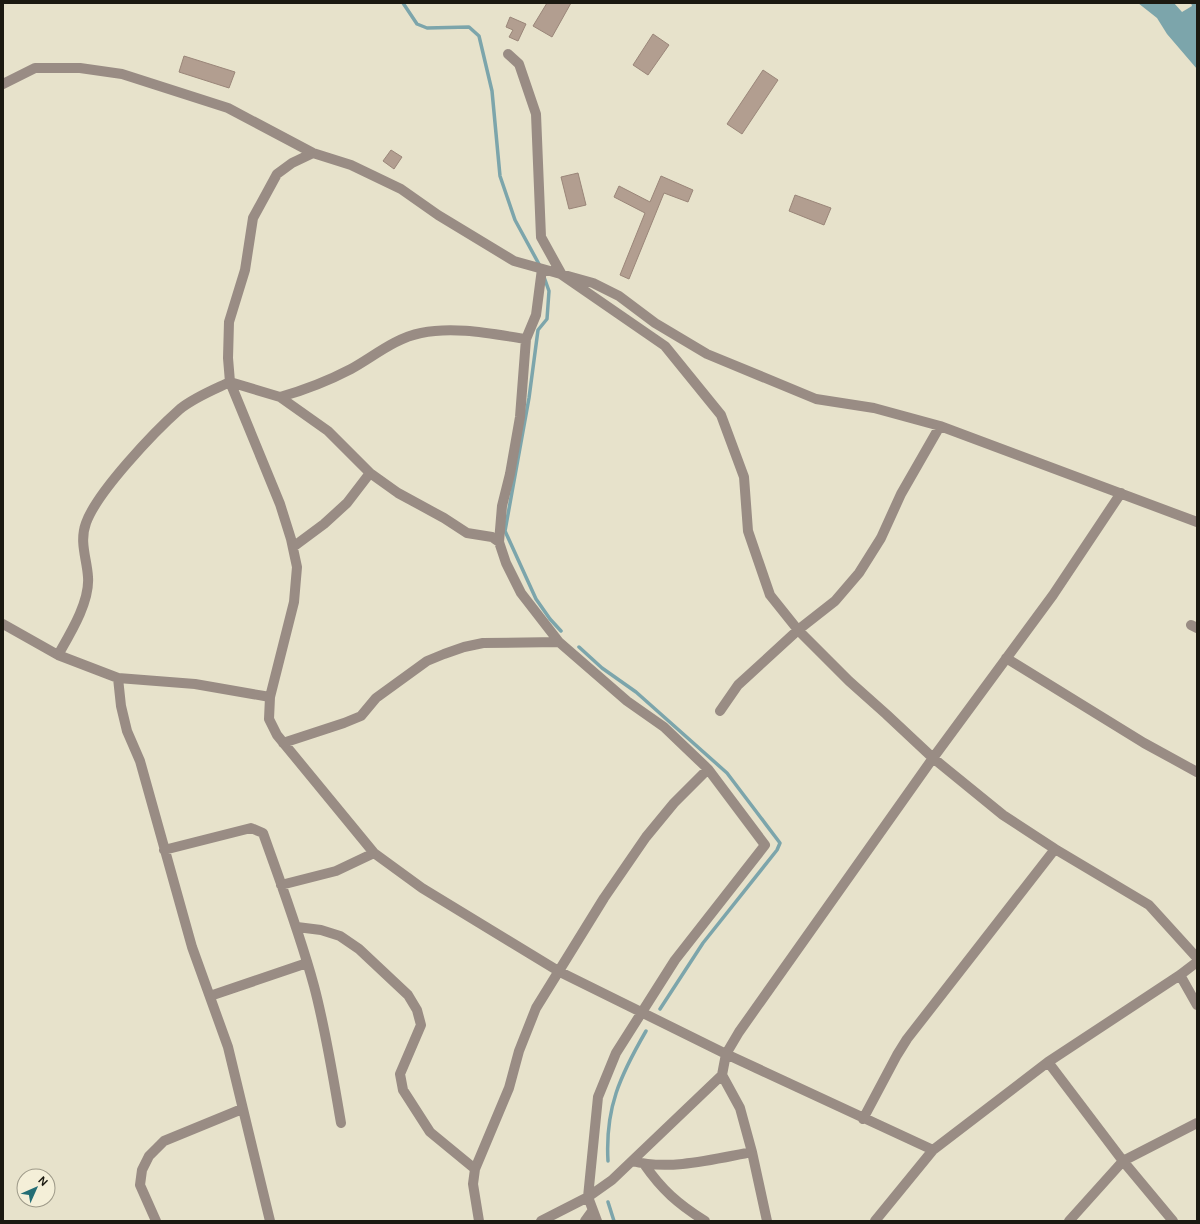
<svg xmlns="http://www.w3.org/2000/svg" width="1200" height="1224" font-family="'DM Sans',sans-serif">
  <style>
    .water { fill: #7ca5ab }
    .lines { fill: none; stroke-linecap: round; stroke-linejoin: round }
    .stream { stroke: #7ca5ab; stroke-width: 3.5 }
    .building { fill: #b29e90; stroke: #9a8679 }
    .minor { stroke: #998c84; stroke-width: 10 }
  </style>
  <rect width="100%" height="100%" fill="#e7e2cb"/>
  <path class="water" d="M1138,3H1174L1182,12L1192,6L1191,3H1197V69L1167,34L1157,18Z"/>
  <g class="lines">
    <path class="stream" d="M403,3L417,24L427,28L469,27L479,36L492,91L500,176L515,220L540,266
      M544,277L549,291L547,319L538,330L529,398L505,531L536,599L550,619L561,631
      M579,647L602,668L636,692L727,773L780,843L777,850L703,943L660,1009
      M608,1161C605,1108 620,1076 646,1031
      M608,1202L614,1221"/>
  </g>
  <path class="building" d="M547,3H571L552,37L533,26Z
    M510,17L526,24L518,41L509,37L513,30L506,27Z
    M653,34L669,45L648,75L633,65Z
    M184,56L235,72L229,88L179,72Z
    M763,70L778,80L742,134L727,124Z
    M391,150L402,157L394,169L383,161Z
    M578,173L586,205L569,209L561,177Z
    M661,176L693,190L688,202L664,193L629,279L620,275L645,213L614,197L619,186L650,202Z
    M795,195L831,208L824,225L789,211Z"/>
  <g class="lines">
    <path class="minor" d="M508,54L519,64L536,114L541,237L562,275L665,346L721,415L744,477L748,531L770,595L798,630L849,681L886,714L933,758L1003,815L1055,849L1149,905L1197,958
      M3,84L35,68H80L122,74L228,108L313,153L351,165L401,189L438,215L514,261L593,283L619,296L655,323L707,354L816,399L874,408L940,426L1197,522
      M313,153L292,163L277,174L253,218L245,270L229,322L228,358L230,382L280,504L291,539L297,567L294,602L270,697L269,719L277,735L374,853L422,888L560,972L726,1054L933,1150
      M542,269L536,315L526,339L520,417L510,474L502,506L499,542L506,563L521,593L559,642L627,701L664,727L708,769L765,845L675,960L616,1053L598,1097L588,1197L597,1221
      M280,397C305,390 328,381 351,369C373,357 395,338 421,333C455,326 492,334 526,339
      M293,547L324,524L347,503L370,473
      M3,624L58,655L118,678L195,684L270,697
      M1191,625L1197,628
      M58,655C70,634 90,602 88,577C87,559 79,542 86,523C97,492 154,432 180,409C195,397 213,390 230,382L280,397L328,431L370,473L398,493L444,518L467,533L492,537L499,542
      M1006,658L1144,743L1197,772
      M118,678L121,706L127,731L140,761L192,947L228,1047L270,1221
      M720,711L738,685L798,630L835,601L859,573L881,538L901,494L940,426
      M283,743L344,723L361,716L376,698L427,661L444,654L464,647L483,643L559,642
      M164,850L251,828L263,833C281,884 300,934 314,986C326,1031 333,1077 341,1123
      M281,885L336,871L374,853
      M297,927L321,930L340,936L359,949L408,995L417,1010L421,1025L400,1074L403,1090L430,1132L475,1169
      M1180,975L1197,1005
      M210,996L307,963
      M1048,1062L1123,1161L1173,1221
      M722,1075L740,1108L752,1152L767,1221
      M863,1119L897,1055L907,1039L1055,849
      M632,1161C670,1171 714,1159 752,1152
      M644,1164C662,1190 678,1204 705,1221
      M156,1221L140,1185L142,1170L149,1156L164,1141L242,1109
      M479,1221L473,1184L475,1169L509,1088L519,1051L536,1008L604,898L646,837L674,803L708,769
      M541,1221L588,1197L612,1180L722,1075L726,1054L739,1032L933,758L1053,595L1121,493
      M585,1221L593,1210
      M875,1221L933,1150L1048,1062L1180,975L1197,962
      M1069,1221L1123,1161L1197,1123"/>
  </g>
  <rect width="1200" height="1224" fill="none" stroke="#1b1911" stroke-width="8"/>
  <g transform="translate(36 1188) rotate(45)"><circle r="19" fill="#f4efd8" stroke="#9d9988"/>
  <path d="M0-3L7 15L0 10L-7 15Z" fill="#246e75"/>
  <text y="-6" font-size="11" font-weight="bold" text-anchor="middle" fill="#1b1911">N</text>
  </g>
</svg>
